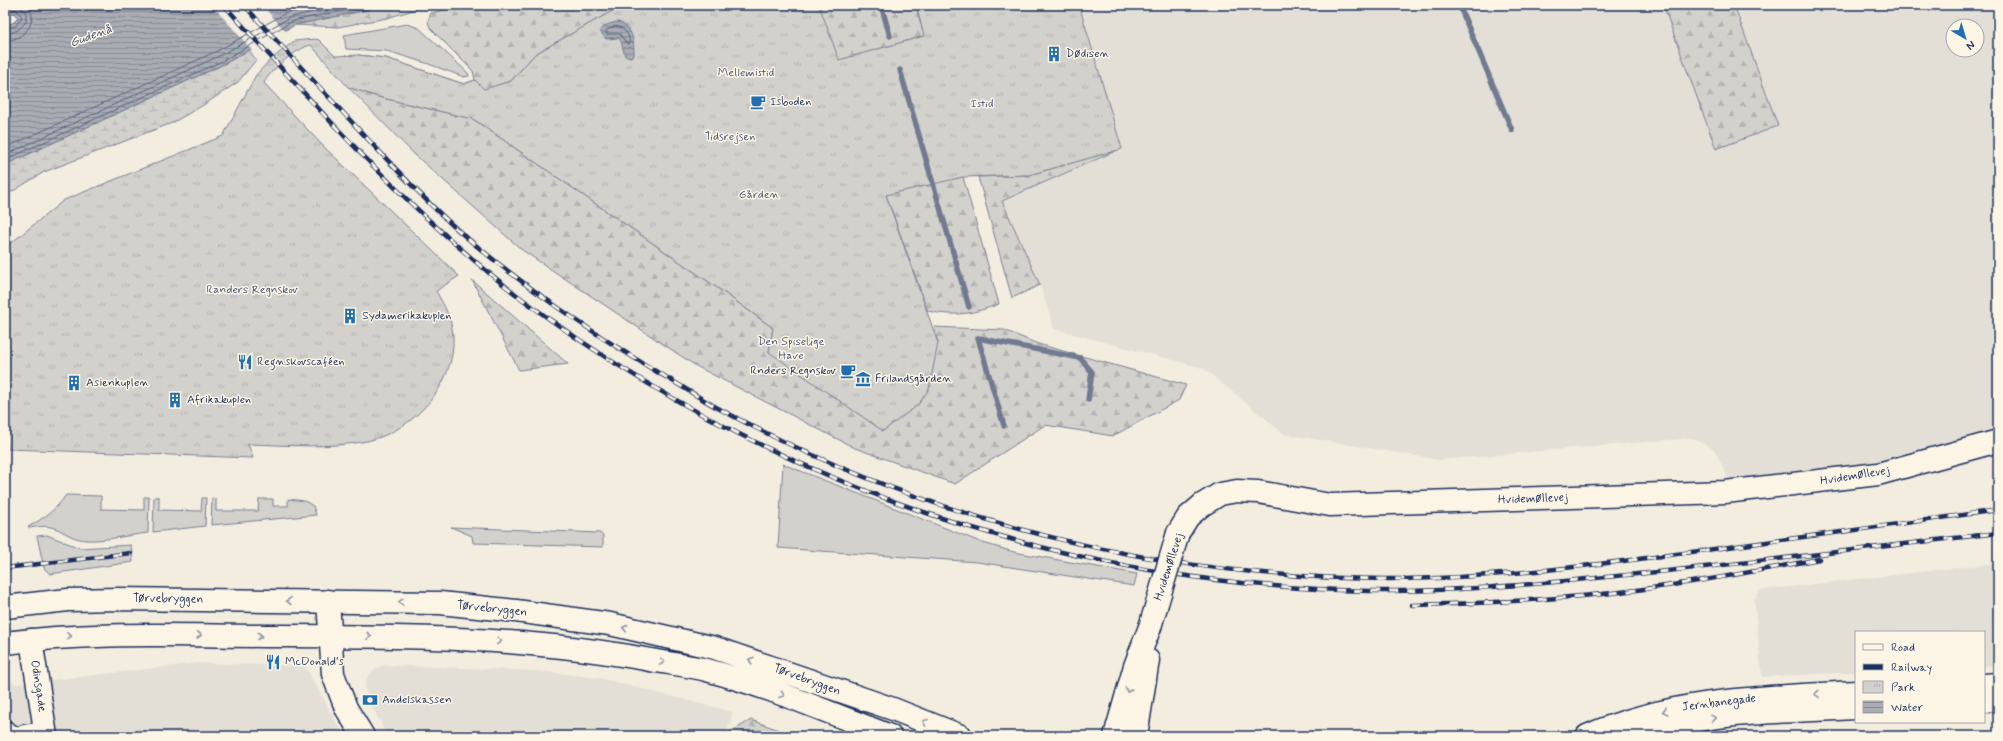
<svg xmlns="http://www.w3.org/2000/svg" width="2003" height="741" font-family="Mynerve,sans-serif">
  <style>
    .built { fill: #e3dfd6; fill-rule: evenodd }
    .green { fill: #d3d1cc; stroke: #778095 }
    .forest { fill: url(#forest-firs); stroke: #778095 }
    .wetland { fill: url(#wetland-marsh); stroke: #778095 }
    .park { fill: url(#park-tufts); stroke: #778095 }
    .water { fill: url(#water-rules); stroke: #707a91 }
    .pier { fill: #f3ede0 }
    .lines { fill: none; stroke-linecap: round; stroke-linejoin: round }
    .shore { stroke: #546180; stroke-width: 1 }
    .stream { stroke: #707a91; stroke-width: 5.5 }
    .minor-casing { stroke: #1b2f5e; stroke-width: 25 }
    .major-casing { stroke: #1b2f5e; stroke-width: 25 }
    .minor { stroke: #fcf5e5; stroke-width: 22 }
    .major { stroke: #fcf5e5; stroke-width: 22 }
    .rail-casing { stroke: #1b2f5e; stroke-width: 4.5 }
    .rail { stroke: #fcf5e5; stroke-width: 3; stroke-dasharray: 9; stroke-linecap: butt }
    .minor-bridge-casing { stroke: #1b2f5e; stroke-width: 25; stroke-linecap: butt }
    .minor-bridge { stroke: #fcf5e5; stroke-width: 22 }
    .oneway { stroke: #8c92a2 }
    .labels { text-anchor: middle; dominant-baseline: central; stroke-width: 3; stroke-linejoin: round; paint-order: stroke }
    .poi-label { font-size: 12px; fill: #1b2f5e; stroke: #fcf5e5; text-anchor: start }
    .park-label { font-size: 12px; fill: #49587a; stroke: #fcf5e5 }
    .street-label { font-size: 12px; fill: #1b2f5e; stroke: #fcf5e5 }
    .water-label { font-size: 13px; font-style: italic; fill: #465478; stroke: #fcf5e5 }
  </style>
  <defs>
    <pattern id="forest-firs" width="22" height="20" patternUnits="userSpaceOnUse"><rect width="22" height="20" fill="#d3d1cc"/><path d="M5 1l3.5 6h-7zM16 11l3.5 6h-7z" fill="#b5b4b2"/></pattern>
    <pattern id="wetland-marsh" width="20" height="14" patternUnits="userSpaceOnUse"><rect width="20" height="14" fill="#d3d1cc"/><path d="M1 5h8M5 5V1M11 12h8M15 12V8" fill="none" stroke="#b5b4b2"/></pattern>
    <pattern id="park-tufts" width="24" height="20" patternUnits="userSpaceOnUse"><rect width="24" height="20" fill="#d3d1cc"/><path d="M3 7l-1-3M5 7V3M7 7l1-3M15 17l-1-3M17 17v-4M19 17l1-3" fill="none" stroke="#b5b4b2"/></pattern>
    <pattern id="water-rules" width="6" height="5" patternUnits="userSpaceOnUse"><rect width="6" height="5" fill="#a9acb3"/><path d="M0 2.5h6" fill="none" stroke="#898c95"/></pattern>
  </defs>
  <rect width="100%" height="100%" fill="#f3ede0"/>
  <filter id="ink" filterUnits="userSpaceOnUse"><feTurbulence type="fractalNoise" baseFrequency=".025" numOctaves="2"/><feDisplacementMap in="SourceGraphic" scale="8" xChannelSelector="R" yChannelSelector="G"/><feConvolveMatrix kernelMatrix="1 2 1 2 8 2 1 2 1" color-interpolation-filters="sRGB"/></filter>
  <g filter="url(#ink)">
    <path class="built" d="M1079,5H1998V455L1884,486L1739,500L1714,449L1692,438L1440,460L1284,434L1203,368L1054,329L1040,285L1002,201L1122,149ZM1953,26H1977V50H1953Z
      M1998,563V665L1984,666V632H1856V672L1762,677L1754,599L1761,590Z
      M200,663L305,666L344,736H5V678L16,684Z
      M385,665L539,671L600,678L733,712L726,736H387L367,696L365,688L366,680L370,674L377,668Z"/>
    <path class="green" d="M407,24L419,28L468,73L469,76L464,77L426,63L387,51L346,49L344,35Z
      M783,464L983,543L1014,552L1137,574L1134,586L977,562L778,548Z
      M66,495L101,496V509L144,510V497H149L148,533C128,535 106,541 86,540C62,538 61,521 30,528L28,527C44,518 56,510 66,495Z
      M154,497H159V510L201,511L202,498H206L205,526L153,532Z
      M212,498L216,499V511H258L259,499H273V506H288V499L305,501L313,506L316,515L211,525Z
      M451,527L600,533L603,536V547L473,543L472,536Z
      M47,535L80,548L131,545L133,562L50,574L44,568L37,536Z"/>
    <path class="forest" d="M378,5H430L387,18L338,27L295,25L367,10Z
      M466,5H623L535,54L511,81L484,90L358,55L386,58L464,84L475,80L473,71L430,28L428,21L431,13Z
      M804,5H916L924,36L838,61Z
      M1663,5H1734L1778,126L1716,149Z
      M348,87L378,97L473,119L719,289L773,328L769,352L938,343L934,327L1004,330L1038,344L1186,385L1179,400L1113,436L1045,425L955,484L855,448L696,366L522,250L414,154Z
      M779,134L963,177L999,304C973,314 955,317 928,311L886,195Z
      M1120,149L1002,201L1040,285L1012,298L978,177L1029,175Z
      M472,280L568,364L519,370Z
      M751,720L796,736H723Z"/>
    <path class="wetland" d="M249,50L256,60L238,82L205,104L172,123L44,172L5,196V165L224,64Z"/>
    <path class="park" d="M623,5H819L839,60L924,36L916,5H1079L1122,149L1029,175L963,177L886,195L938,343L929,389L918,405L883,431L769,352L773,328L719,289L473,119L378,97L348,87L311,45C297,48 270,70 264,83L322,145L459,276L436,291C444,305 452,319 453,336C456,385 413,431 367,441C328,449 287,445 248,444L253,458L8,449L5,436V248L64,200L223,136L256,75L268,62L294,41L316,39L319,40L335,56L358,55L386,58L464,84L475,80L484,89L511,81L535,54Z"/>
    <path class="water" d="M5,5H378L367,10L295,25L224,64L5,165V26L14,22L18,18L14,13L5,16Z
      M618,22C633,27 634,41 634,54L631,57L625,56L621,41L618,38L606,39L600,31C604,25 611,23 618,22Z"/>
    <path class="pier" d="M212,5H262L286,32L253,51Z"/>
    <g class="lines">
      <path class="shore" d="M5,11L16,9L22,17L16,26L5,29
        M616,26C624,27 631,36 629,44L626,43L620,34H606V31Z
        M5,35L18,30L26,22V13L19,5
        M5,41C23,40 40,22 28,5
        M5,148L217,51L288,12L318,5
        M5,155L219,56L291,17L347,5
        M5,160L222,61L293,21L368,5"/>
      <path class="stream" d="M881,5L890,36
        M1459,5L1512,130
        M900,70L969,307
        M1004,426L978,338L1080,358L1092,372L1088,400"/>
      <g class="minor-casing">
        <path id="minor" d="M1178,533L1188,517L1202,505L1220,494L1237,491L1258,492L1330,505L1725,492L1878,474L1998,441
          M328,601L333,674L346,708L363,736
          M31,640L46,736
          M5,732L11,736
          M25,736L45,733
          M1115,736L1135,666L1150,627
          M1136,736L1148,660"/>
      </g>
      <g class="major-casing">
        <path id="major" d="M5,607L68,600L118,599L440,603L516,611L610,624L715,648L893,709L961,736
          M5,643C97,631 188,636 280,636C402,636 525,637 645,659C665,663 687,665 707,670C770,687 830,713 890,736
          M1984,685L1998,684
          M1984,701L1998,700
          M1587,736C1671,699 1765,697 1856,692
          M1634,736C1705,711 1782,712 1856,708"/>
      </g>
      <use href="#minor" class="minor"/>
      <use href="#major" class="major"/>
      <g class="rail-casing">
        <path id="rail" d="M224,5C316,107 409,212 518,296C765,482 1061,585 1370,591C1449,592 1528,585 1606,577C1737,565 1867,548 1998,533
          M244,5C283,48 323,91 363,134C394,167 425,201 459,231C520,284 588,330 657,372C677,383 696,396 716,407C921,519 1154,578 1388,579C1492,579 1596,565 1699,551C1799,538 1898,524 1998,510
          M5,568L131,553
          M1412,605C1469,604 1525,601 1582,596C1662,589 1741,574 1819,559"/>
      </g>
      <use href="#rail" class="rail"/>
      <g class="minor-bridge-casing">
        <path id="minor-bridge" d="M1150,627L1178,533"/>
      </g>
      <use href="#minor-bridge" class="minor-bridge"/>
    </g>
    <defs><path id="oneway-chevron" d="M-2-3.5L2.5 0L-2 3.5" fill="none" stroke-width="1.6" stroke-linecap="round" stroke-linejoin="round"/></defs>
    <g class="oneway">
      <use href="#oneway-chevron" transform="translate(289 601) rotate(-179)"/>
      <use href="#oneway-chevron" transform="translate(401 602) rotate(-178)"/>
      <use href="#oneway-chevron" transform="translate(625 628) rotate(-167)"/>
      <use href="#oneway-chevron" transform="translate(199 635) rotate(1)"/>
      <use href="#oneway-chevron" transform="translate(69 636) rotate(-3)"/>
      <use href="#oneway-chevron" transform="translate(260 636)"/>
      <use href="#oneway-chevron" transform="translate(369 636) rotate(2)"/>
      <use href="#oneway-chevron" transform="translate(499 641) rotate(2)"/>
      <use href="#oneway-chevron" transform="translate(751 660) rotate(-161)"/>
      <use href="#oneway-chevron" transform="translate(662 662) rotate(10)"/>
      <use href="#oneway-chevron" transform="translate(1128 690) rotate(106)"/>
      <use href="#oneway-chevron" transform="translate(1817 694) rotate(177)"/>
      <use href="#oneway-chevron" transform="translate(782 695) rotate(21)"/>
      <use href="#oneway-chevron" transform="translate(1665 711) rotate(166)"/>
      <use href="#oneway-chevron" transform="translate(1713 718) rotate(-9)"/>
      <use href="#oneway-chevron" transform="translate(925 722) rotate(-158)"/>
    </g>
  </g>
  <defs>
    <g id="building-bare" transform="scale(1.2)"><path d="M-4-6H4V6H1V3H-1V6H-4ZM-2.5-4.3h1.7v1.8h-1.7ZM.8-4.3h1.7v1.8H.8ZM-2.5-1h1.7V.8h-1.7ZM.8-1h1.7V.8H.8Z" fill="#1f6fb2" stroke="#fcf5e5" stroke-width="2.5" paint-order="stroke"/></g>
    <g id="cafe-bare" transform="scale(1.2)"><path d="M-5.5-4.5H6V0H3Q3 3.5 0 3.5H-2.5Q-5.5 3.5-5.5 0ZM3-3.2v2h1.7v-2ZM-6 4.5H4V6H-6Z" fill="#1f6fb2" stroke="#fcf5e5" stroke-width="2.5" paint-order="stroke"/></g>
    <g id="restaurant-bare" transform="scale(1.2)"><path d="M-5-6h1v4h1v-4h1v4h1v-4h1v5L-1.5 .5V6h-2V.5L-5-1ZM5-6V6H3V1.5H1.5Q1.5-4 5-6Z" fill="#1f6fb2" stroke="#fcf5e5" stroke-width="2.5" paint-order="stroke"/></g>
    <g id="museum-bare" transform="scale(1.2)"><path d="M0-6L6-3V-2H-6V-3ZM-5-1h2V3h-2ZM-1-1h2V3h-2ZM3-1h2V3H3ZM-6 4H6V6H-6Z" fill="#1f6fb2" stroke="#fcf5e5" stroke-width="2.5" paint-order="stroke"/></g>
    <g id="bank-bare" transform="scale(1.2)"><path d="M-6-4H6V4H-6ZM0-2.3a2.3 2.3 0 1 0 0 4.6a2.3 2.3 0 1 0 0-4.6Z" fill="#1f6fb2" stroke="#fcf5e5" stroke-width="2.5" paint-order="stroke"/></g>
  </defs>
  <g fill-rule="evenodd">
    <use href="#building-bare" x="1054" y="54"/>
    <use href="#cafe-bare" x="758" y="102"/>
    <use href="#building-bare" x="350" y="316"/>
    <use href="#restaurant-bare" x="245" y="362"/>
    <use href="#cafe-bare" x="848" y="371"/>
    <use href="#museum-bare" x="863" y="379"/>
    <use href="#building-bare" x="74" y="383"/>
    <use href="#building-bare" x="175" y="400"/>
    <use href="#restaurant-bare" x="273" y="662"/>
    <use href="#bank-bare" x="370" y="700"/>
  </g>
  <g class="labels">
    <g class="poi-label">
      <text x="1066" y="54">Dødisen</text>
      <text x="770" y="102">Isboden</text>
      <text x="362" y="316">Sydamerikakuplen</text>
      <text x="257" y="362">Regnskovscaféen</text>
      <text x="836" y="371" text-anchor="end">Rnders Regnskov</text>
      <text x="875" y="379">Frilandsgården</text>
      <text x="86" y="383">Asienkuplen</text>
      <text x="187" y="400">Afrikakuplen</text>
      <text x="285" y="662">McDonald's</text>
      <text x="382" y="700">Andelskassen</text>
    </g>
    <g class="park-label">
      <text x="746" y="73">Mellemistid</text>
      <text x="982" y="104">Istid</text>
      <text x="730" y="137">Tidsrejsen</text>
      <text x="759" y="195">Gården</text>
      <text x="252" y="290">Randers Regnskov</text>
      <text x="791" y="342">Den Spiselige<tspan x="791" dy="14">Have</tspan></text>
    </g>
    <g class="street-label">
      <text transform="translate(1855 476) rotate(-9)">Hvidemøllevej</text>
      <text transform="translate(1533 499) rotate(-2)">Hvidemøllevej</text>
      <text transform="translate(1169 567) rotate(-72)">Hvidemøllevej</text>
      <text transform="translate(168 599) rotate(1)">Tørvebryggen</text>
      <text transform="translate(492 609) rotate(6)">Tørvebryggen</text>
      <text transform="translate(807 680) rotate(20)">Tørvebryggen</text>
      <text transform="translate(38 686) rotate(81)">Odinsgade</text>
      <text transform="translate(1719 703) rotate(-7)">Jernbanegade</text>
    </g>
    <g class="water-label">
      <text transform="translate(91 36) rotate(-21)">Gudenå</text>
    </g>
  </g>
  <rect width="2003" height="741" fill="none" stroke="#fcf5e5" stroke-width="20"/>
  <rect x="10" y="10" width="1983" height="721" fill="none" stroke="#1b2f5e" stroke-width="1.5" filter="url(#ink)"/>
  <rect x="1855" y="631" width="130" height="92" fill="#fcf5e5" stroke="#a2a6af"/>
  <rect x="1863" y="644" width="20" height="6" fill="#fcf5e5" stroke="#a2a6af"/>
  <text x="1891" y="651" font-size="12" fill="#1b2f5e">Road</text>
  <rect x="1863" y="664" width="20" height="6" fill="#1b2f5e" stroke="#a2a6af"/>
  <text x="1891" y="671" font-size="12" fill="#1b2f5e">Railway</text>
  <rect x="1863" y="681" width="20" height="12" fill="url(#park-tufts)" stroke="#a2a6af"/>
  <text x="1891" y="691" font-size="12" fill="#1b2f5e">Park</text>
  <rect x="1863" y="701" width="20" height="12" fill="url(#water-rules)" stroke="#a2a6af"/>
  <text x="1891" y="711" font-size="12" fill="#1b2f5e">Water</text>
  <g transform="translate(1965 38) rotate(142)"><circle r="19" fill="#fcf5e5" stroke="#a2a6af"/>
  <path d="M0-3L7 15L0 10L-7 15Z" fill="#1f6fb2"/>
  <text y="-6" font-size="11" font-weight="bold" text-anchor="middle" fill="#1b2f5e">N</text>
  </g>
</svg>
